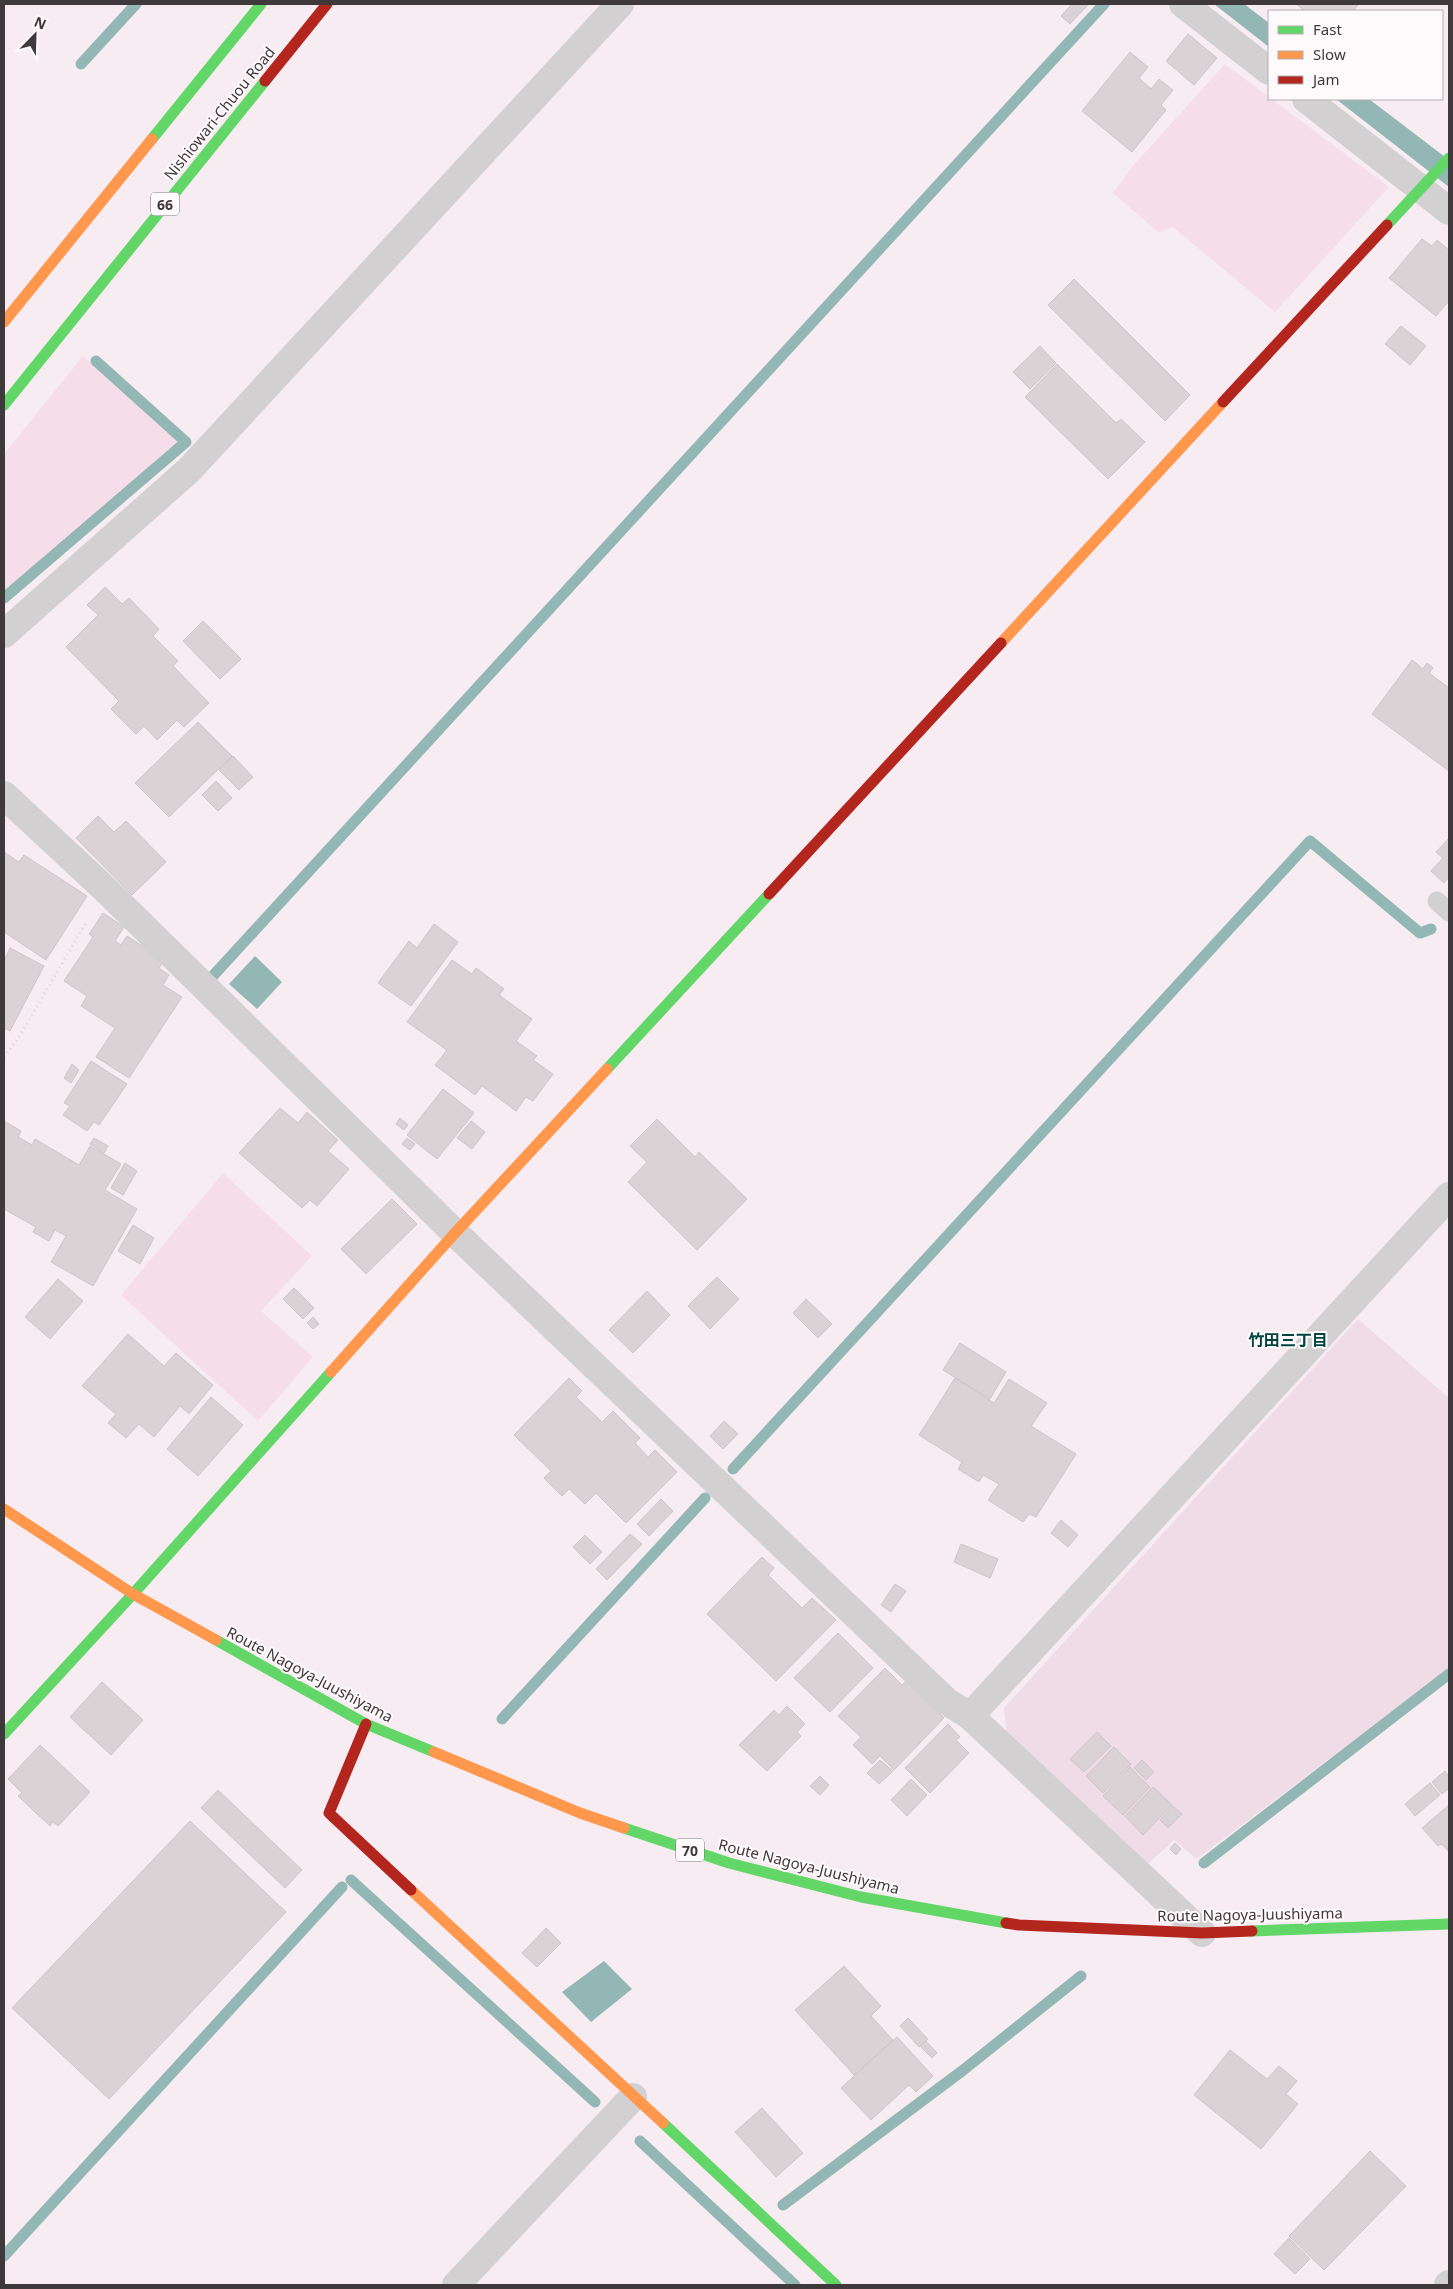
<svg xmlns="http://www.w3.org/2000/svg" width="1453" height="2289" font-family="'Noto Sans','Noto Sans JP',sans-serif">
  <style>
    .built { fill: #f0dce6 }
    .green { fill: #f6ddea }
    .water { fill: #93b7b5 }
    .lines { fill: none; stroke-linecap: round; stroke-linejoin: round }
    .stream { stroke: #93b7b5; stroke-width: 11 }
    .building { fill: #dbd2d6; stroke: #cec5c9 }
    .path { stroke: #d8d6d7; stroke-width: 3; stroke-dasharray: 1 4; stroke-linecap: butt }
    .lane { stroke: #d3d0d1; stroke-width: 19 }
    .street { stroke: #d3d0d1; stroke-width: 28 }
    .fast { stroke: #63d668; stroke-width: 11 }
    .slow { stroke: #ff974d; stroke-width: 11 }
    .jam { stroke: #b3261e; stroke-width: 11 }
    .labels { text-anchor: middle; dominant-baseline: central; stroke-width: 4; stroke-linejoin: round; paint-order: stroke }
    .shield { fill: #fefafc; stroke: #797376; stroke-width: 1 }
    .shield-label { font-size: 14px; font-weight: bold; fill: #40393c }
    .street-label { font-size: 15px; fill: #40393c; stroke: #fefafc }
    .neighbourhood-label { font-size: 16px; font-weight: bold; fill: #014441; stroke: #fefafc }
  </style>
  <rect width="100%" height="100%" fill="#f7ecf2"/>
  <path class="built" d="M1358,1319L1449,1398V1668L1197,1859L1174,1840L1148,1864L1007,1734L1004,1708Z"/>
  <path class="green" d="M1225,64L1389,187L1275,312L1173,227L1158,232L1113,193L1132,167Z
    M83,356L185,447L4,593V454Z
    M223,1173L312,1256L261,1311L313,1357L258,1421L121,1295Z"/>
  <path class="water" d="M1214,4H1244L1269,23V47Z
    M1336,99H1369L1449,160V187Z
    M255,956L282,982L257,1009L229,984Z
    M604,1961L632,1989L591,2022L562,1992Z"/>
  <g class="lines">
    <path class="stream" d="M81,64L136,4
      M4,598L186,442L96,361
      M211,978L1104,4
      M733,1469L1310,841L1420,933L1431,929
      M502,1719L705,1498
      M1204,1863L1449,1674
      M351,1880L595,2102
      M640,2141L795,2285
      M783,2205L962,2071L1081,1976
      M4,2256L342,1887"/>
  </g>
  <path class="building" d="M1072,4H1089L1070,24L1061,16Z
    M1296,4H1359L1353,11H1305Z
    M1188,34L1217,58L1194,85L1166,61Z
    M1130,52L1148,67L1139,78L1151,89L1159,79L1173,90L1161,105L1166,110L1132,152L1082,111Z
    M1422,239L1432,246L1437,240L1449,250V301L1436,316L1389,278Z
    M1074,279L1190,395L1165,421L1048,305Z
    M1401,326L1426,346L1410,365L1385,344Z
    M1040,346L1056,363L1030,389L1013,372Z
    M1057,364L1116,423L1121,419L1145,442L1108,479L1025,397Z
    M105,587L122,604L129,598L159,629L153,636L178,661L173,666L209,703L184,727L177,720L157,740L144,726L136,734L111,709L119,701L66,647L98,615L87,605Z
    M203,621L241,659L220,679L183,641Z
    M1412,660L1423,669L1427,663L1433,668L1429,673L1449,688V771L1372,714Z
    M198,722L232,756L169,817L135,783Z
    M233,756L253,777L239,790L219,770Z
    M216,781L232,798L218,811L202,795Z
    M98,816L114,832L126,821L166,862L132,895L76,838Z
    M1449,838V877L1444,883L1431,871L1443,858L1436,852Z
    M4,852L19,862L24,855L87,896L46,960L4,932Z
    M103,913L124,927L115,941L121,945L127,936L164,960L159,968L169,975L163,985L182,997L129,1078L96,1057L115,1028L81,1006L87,996L64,981L93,937L89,934Z
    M434,924L458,942L411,1006L378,983L409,941L417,948Z
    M10,948L44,966L10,1031L4,1028V961Z
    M452,960L472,974L476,968L504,989L499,995L532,1019L516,1041L537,1056L533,1060L553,1074L533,1101L526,1097L516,1111L482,1086L475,1095L435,1065L447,1050L407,1022Z
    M91,1061L127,1084L99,1125L94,1122L87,1131L63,1115L70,1106L64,1103Z
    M72,1064L79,1070L71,1083L64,1078Z
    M443,1089L474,1113L437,1159L407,1135Z
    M280,1108L298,1123L307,1112L338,1140L328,1151L349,1169L317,1206L310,1200L302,1208L239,1153Z
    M400,1118L408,1125L404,1130L396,1124Z
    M657,1119L695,1157L699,1152L747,1199L697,1250L628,1182L647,1162L630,1146Z
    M4,1121L21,1131L18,1137L32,1145L35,1139L79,1165L90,1146L121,1164L105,1190L137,1209L93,1286L51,1262L66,1236L55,1230L49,1241L33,1232L36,1227L4,1209Z
    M471,1121L485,1132L472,1149L457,1138Z
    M94,1138L108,1146L104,1153L90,1144Z
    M407,1138L415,1144L410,1150L402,1144Z
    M125,1163L137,1171L123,1195L111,1188Z
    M392,1199L417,1224L366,1274L341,1249Z
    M133,1225L154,1238L140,1264L118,1251Z
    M717,1277L739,1299L710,1329L688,1306Z
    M58,1279L83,1301L50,1339L25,1317Z
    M294,1288L314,1308L303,1319L283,1299Z
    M647,1291L670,1315L633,1353L609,1330Z
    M806,1299L832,1324L818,1338L793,1313Z
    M313,1317L319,1324L313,1329L307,1323Z
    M128,1334L164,1366L176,1353L213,1385L189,1414L180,1406L154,1437L139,1424L126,1438L108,1423L116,1414L82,1386Z
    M960,1343L1006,1372L990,1399L943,1370Z
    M569,1378L582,1391L576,1397L602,1422L613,1411L640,1438L635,1443L648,1457L655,1450L677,1472L626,1523L596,1493L585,1504L569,1489L562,1496L544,1478L551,1471L514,1435Z
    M955,1378L994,1403L1009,1379L1047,1403L1031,1426L1076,1454L1036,1517L1029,1514L1023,1522L988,1500L999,1484L983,1475L979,1482L958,1469L962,1462L919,1435Z
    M211,1397L243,1425L198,1476L167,1449Z
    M724,1421L738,1434L723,1449L710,1436Z
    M661,1499L673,1511L649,1536L637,1524Z
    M1061,1520L1078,1535L1068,1547L1051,1533Z
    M630,1534L642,1544L607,1580L596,1569Z
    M585,1535L602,1552L590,1564L573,1547Z
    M961,1544L998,1559L990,1578L954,1562Z
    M762,1557L774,1568L768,1575L802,1608L812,1598L836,1620L776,1681L707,1614Z
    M895,1584L906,1591L891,1612L881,1605Z
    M838,1633L873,1668L830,1712L794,1678Z
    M885,1668L902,1685L906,1681L944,1718L894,1770L880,1756L872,1764L853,1745L861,1737L838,1716Z
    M102,1682L143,1720L111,1755L70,1717Z
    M787,1706L805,1724L797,1732L801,1736L767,1771L739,1745L774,1710L779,1715Z
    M948,1724L960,1737L956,1740L969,1753L930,1793L905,1768Z
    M1097,1732L1111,1746L1084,1772L1070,1759Z
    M40,1745L90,1792L58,1826L53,1822L50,1826L18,1796L22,1793L8,1779Z
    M1114,1747L1131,1764L1103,1793L1086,1776Z
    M880,1760L893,1771L879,1784L867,1773Z
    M1142,1760L1154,1772L1146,1780L1134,1768Z
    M1130,1767L1150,1787L1123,1815L1103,1796Z
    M1445,1771L1449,1777V1788L1442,1794L1432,1782Z
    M820,1776L829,1785L820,1795L810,1786Z
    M911,1779L927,1795L907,1816L891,1800Z
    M1430,1783L1440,1795L1415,1816L1405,1804Z
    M1153,1787L1172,1805L1143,1835L1125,1816Z
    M218,1790L302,1870L285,1888L201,1808Z
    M1449,1805V1852L1442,1844L1438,1846L1422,1828Z
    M1173,1806L1182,1814L1168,1828L1160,1820Z
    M190,1821L286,1912L109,2099L12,2008Z
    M1175,1843L1181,1849L1176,1855L1170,1849Z
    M546,1928L561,1943L537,1967L522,1953Z
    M844,1966L881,2006L871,2016L893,2040L854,2075L795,2010Z
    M908,2018L928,2039L919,2047L900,2026Z
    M897,2037L933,2076L916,2092L909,2085L871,2120L841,2088Z
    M926,2041L937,2053L932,2058L920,2046Z
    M1230,2050L1267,2079L1279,2066L1297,2081L1286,2094L1298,2104L1261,2149L1194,2095Z
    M762,2108L803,2153L776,2177L735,2132Z
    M1370,2151L1406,2186L1324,2270L1289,2236Z
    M1289,2238L1310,2259L1295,2274L1274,2254Z"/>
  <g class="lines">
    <path class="path" d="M4,1057L21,1034L87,921"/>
    <path class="lane" d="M1437,901L1449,912"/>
    <path class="street" d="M1183,4L1269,71
      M1306,99L1449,211
      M4,634L189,470L620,4
      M4,795L106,890L455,1233L946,1701L970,1716L1202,1933
      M970,1716L1449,1196
      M456,2285L633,2097
      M1448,2285L1449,2284"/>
    <path class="fast" d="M152,139L261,4
      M1387,225L1449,158
      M4,405L265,81
      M607,1069L769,894
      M216,1640L366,1724L434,1752
      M4,1734L133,1594L331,1372
      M624,1828L729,1863L861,1897L1006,1923
      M1252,1931L1449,1924
      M663,2123L836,2285"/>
    <path class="slow" d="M4,322L152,139
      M1001,643L1223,402
      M331,1372L455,1233L607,1069
      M4,1509L133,1594L216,1640
      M434,1752L580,1813L624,1828
      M411,1890L663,2123"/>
    <path class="jam" d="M265,81L327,4
      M1223,402L1387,225
      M769,894L1001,643
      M366,1724L329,1813L411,1890
      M1006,1923L1019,1925L1202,1933L1252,1931"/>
  </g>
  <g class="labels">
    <g class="shield">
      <rect x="151" y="192.5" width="28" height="23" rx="4"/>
      <rect x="676" y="1838.5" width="28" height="23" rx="4"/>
    </g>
    <g class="shield-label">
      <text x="165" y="204">66</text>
      <text x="690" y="1850">70</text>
    </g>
    <g class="street-label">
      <text transform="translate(219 113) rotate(-51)">Nishiowari-Chuou Road</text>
      <text transform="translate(310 1674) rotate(28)">Route Nagoya-Juushiyama</text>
      <text transform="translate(809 1866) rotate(14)">Route Nagoya-Juushiyama</text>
      <text transform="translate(1250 1914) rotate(-1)">Route Nagoya-Juushiyama</text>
    </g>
    <g class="neighbourhood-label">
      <text x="1288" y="1340">竹田三丁目</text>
    </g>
  </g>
  <rect width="1453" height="2289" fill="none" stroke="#40393c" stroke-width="10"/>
  <rect x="1268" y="10" width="175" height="90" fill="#fefafc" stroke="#b2adaf"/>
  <rect x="1278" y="26" width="25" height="8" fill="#63d668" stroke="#b2adaf"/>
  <text x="1313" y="35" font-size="15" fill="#40393c">Fast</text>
  <rect x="1278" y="51" width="25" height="8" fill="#ff974d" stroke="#b2adaf"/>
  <text x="1313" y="60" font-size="15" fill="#40393c">Slow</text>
  <rect x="1278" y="76" width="25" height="8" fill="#b3261e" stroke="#b2adaf"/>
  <text x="1313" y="85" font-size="15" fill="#40393c">Jam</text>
  <g transform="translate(35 35) rotate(23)" stroke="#fefafc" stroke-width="4" paint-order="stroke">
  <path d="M0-4L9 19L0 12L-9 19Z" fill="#40393c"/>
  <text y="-8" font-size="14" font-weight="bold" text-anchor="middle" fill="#40393c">N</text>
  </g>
</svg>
